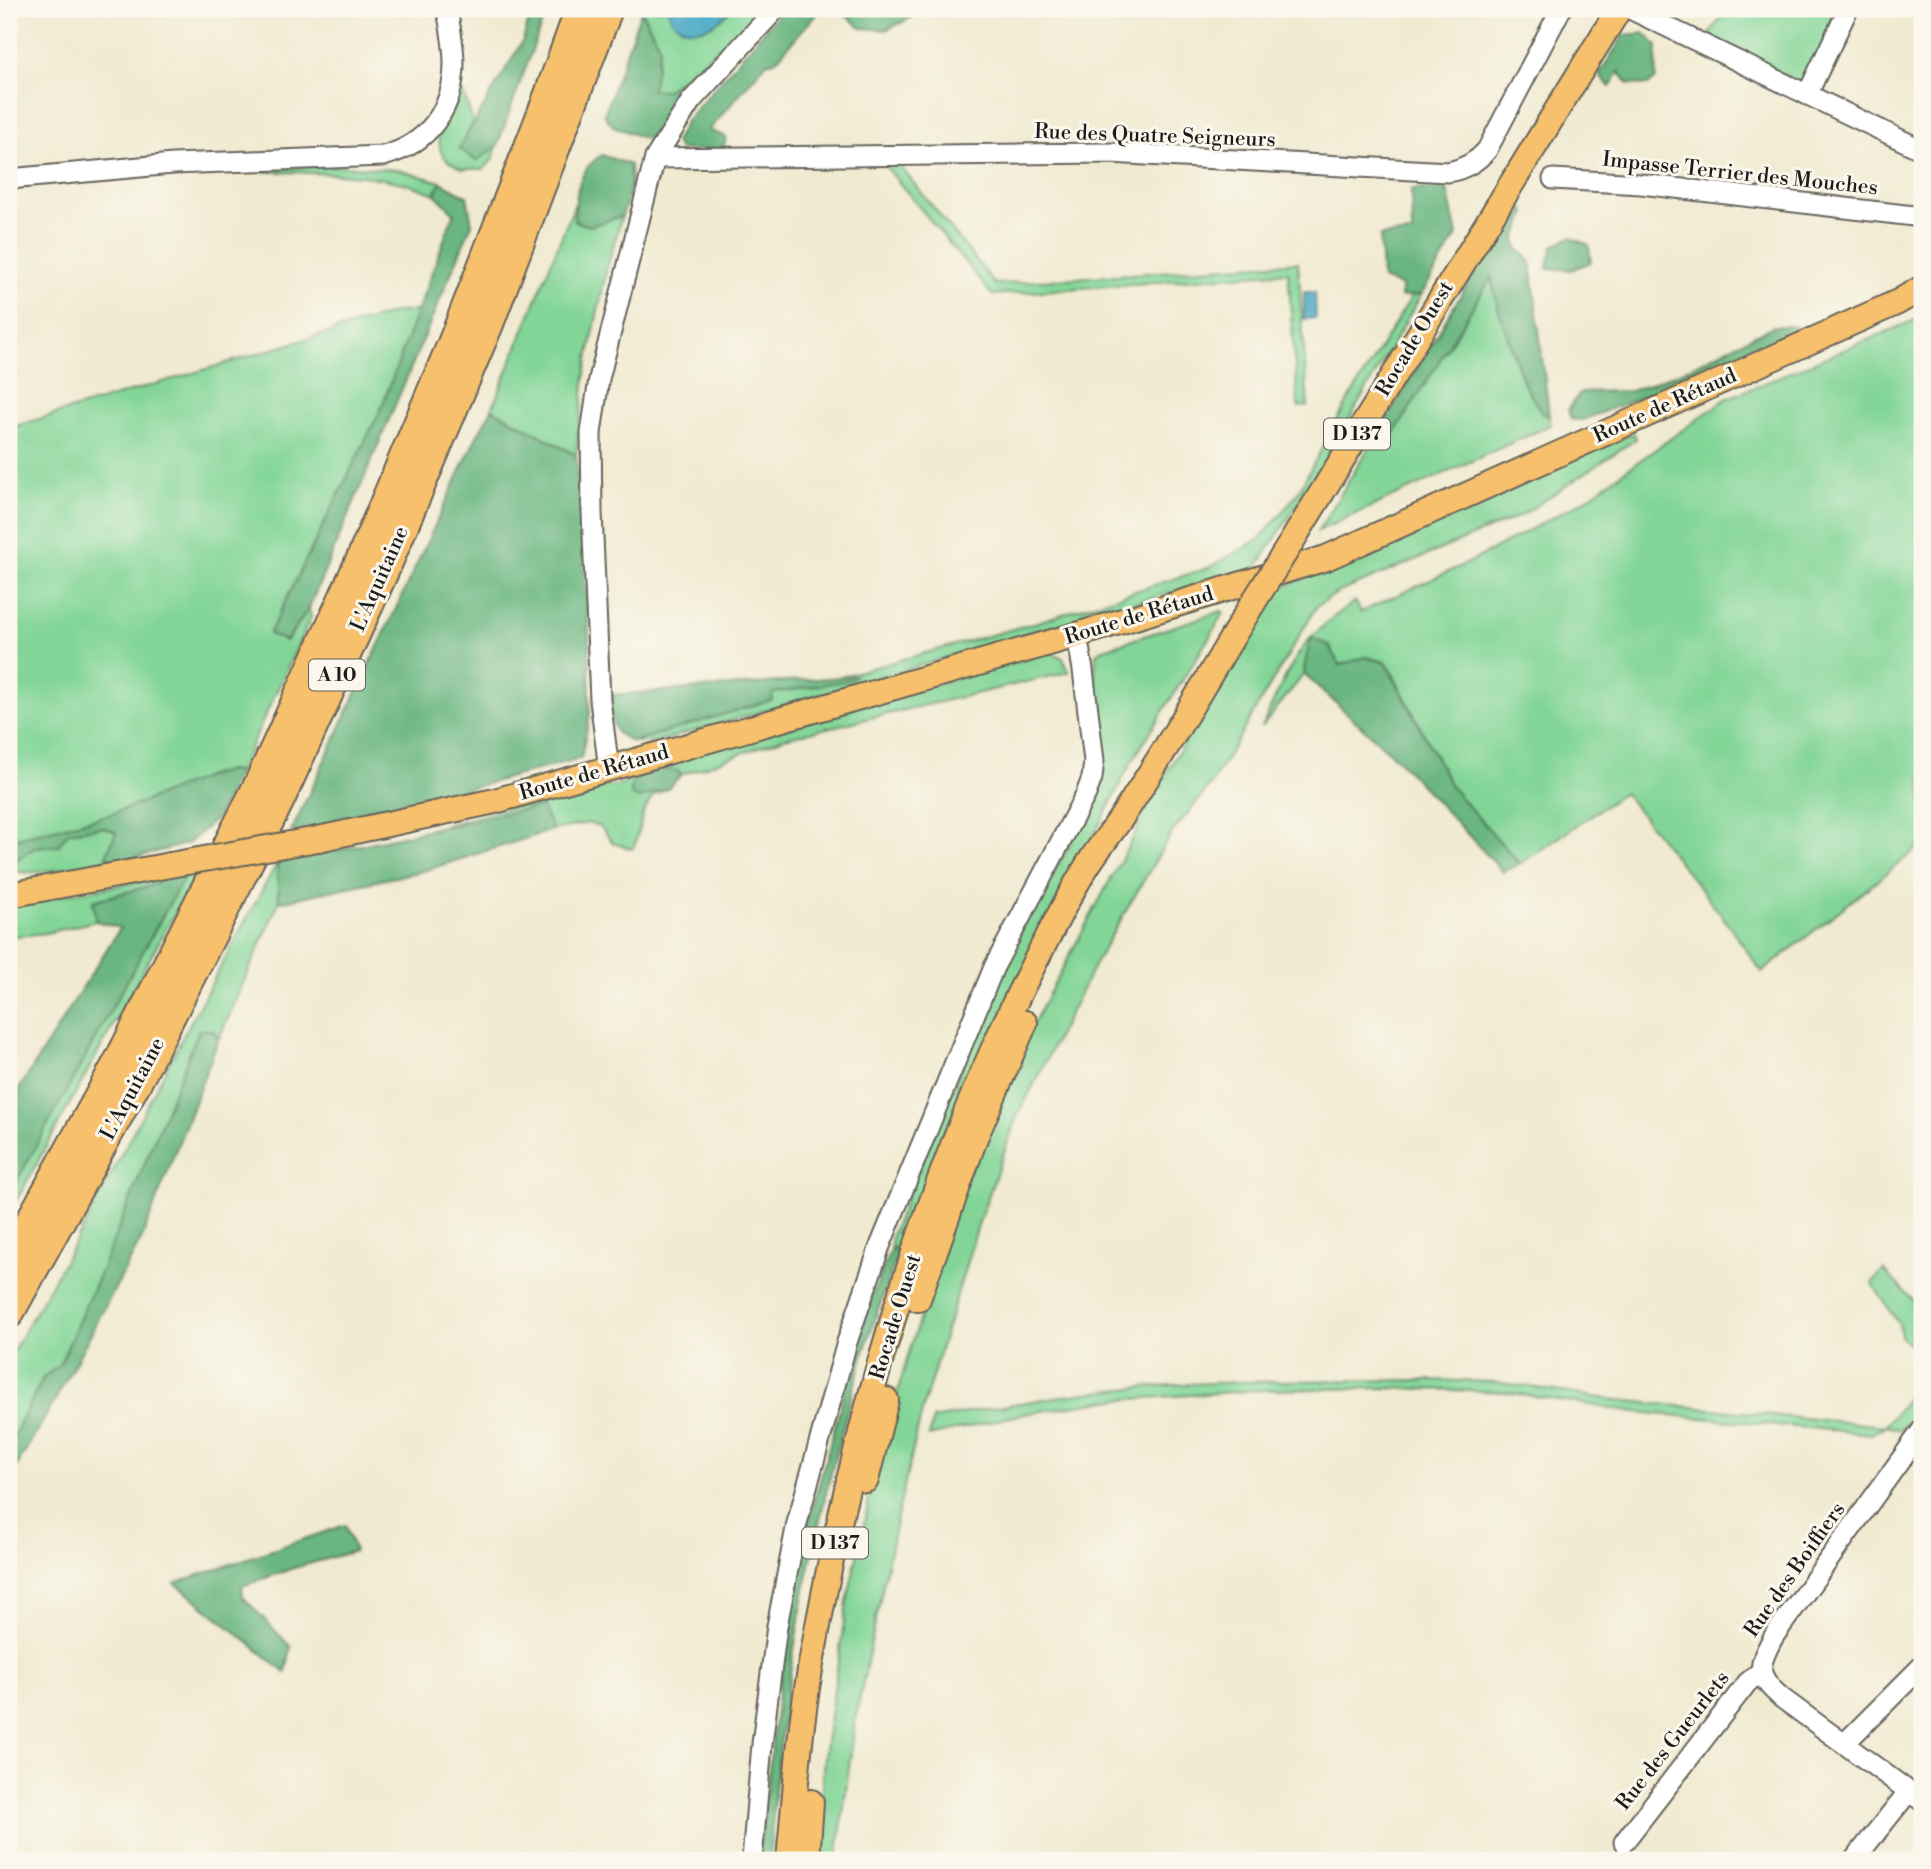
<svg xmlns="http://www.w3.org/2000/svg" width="1931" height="1869" font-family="'Libre Bodoni',serif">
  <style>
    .green { fill: #82d597; stroke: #4f785a; stroke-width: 2 }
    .forest { fill: #69b680; stroke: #42694e; stroke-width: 2 }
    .water { fill: #46a9c5; stroke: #316270; stroke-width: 2 }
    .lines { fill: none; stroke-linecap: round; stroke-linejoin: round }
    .minor-casing { stroke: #66645b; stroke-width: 23 }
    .major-casing { stroke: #66645b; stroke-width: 28 }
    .highway-casing { stroke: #66645b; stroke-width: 32 }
    .minor { stroke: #fff; stroke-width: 19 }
    .major { stroke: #f7c06c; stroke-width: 24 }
    .highway { stroke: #f7c06c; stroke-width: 28 }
    .major-bridge-casing { stroke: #66645b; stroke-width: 28; stroke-linecap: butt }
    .major-bridge { stroke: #f7c06c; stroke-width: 24 }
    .labels { text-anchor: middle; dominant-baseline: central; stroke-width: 6; stroke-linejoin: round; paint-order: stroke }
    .shield { fill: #fbf7ec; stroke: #5f5e5a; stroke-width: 2 }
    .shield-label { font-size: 19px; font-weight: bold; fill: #1c1c1c }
    .street-label { font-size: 21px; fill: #1c1c1c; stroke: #fbf7ec }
  </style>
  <rect width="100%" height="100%" fill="#fbf7ec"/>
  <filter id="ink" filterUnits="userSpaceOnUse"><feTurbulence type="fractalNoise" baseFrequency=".0143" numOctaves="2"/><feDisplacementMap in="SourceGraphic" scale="14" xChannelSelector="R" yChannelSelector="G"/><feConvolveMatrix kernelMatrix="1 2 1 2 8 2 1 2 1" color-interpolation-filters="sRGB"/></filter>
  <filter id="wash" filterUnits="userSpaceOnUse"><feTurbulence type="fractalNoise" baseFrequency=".00686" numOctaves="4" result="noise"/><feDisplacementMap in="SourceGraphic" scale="28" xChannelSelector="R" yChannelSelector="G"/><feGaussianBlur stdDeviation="1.57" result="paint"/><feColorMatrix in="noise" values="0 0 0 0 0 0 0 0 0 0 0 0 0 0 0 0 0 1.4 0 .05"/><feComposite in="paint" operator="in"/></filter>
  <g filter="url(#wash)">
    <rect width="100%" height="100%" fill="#f0ead0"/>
    <path class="green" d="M641,9H765L729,49L722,46L667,91L651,90L660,47Z
      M1726,9H1840L1806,81L1801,83L1710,40V34Z
      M463,92L473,122L460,148L476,160L497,146L493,159L484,169H462L448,161L441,152L438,136Z
      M896,161L995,284L1298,262L1308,406L1298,407L1288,272L992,295L882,162Z
      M330,165L398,170L441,182L435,194C376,169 310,174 247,171Z
      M576,201L574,221L590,226L622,216L607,267L586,369L576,455L492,409Z
      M1491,278C1502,325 1517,372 1542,414L1549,416L1551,425L1318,531L1381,428L1389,442Z
      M1413,294L1421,295L1317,475L1256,568L656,742H632L771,700L773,693L851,680L854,676L835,678L1031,624L1208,568L1261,538L1297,494L1345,406Z
      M418,311L381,409L287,641L309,608L311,617L239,772L227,771L207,776L182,788L112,814L9,840V428L397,312Z
      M1922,317V845L1762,972L1722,916L1624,793L1520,864L1452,788L1387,662L1366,657L1340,665L1329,645L1305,663L1304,674L1262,727C1276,697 1288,665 1309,640C1322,625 1339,613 1355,601L1361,612L1474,560L1583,501L1726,399Z
      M1634,433L1636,439L1522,515L1337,593L1317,606L1212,783L1171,834L1097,960L1016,1119L979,1222L923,1407L897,1517L855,1721L837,1860H817L824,1756L847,1602L876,1468L907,1359L956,1203L1028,1033L1137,830L1139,817L1278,589Z
      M1222,611L1224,613L1215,628L1131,763L965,1089L897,1256L894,1248L890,1251L892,1233L1018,935L1094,802L1103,776L1095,669L1096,654L1101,650Z
      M1051,652L1063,658L1069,672L784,738L681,775L668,788L652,797L643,813L635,844L632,849L613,843L601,827L588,823L553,830L541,806L403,836L585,788L621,785L649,766Z
      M102,827L116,832L107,854L108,860C85,864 28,879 9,869V862H12L36,847L58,846L69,832Z
      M277,863L279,902L219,1038L212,1030H199L104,1264L60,1364L43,1378L9,1445V1358L82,1230L182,1038Z
      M198,871L9,1214V1195L173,897L187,873Z
      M156,879L157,884L93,901L96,921L46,933L9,937V904Z
      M1884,1270L1922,1310V1348L1907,1343L1901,1336L1899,1324L1872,1283Z
      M1429,1380L1498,1382L1608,1399L1885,1426L1922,1380V1403L1901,1430L1885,1426L1871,1434L1636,1412L1505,1392L1392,1388L1262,1390L1103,1401L1029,1413L929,1436L933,1419C996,1407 1059,1395 1122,1389C1224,1379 1327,1381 1429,1380Z"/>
    <path class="forest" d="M532,9H547L497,146L476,161L459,148L523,40Z
      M783,9H821L775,61L766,63L709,130L726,137L723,150H680L675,143L685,122Z
      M838,9H910L911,18L886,30L861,28Z
      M641,11L660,47L652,90H667L723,46L729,49L654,135L645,139L613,126L604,115Z
      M1644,33L1657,46L1656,79L1649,85L1629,84L1619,72L1610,87L1599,75L1624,35Z
      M602,155L630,165L631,188L622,216L590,226L574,221C576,195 577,169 602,155Z
      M441,182L467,196L472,224L309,608L286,641L269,634L381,409L454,213L435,194Z
      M1411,189H1447L1457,235L1421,295L1401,297V286L1382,279L1380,236L1412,233Z
      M1519,202L1526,213L1515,241L1518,249L1531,262L1549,416L1543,414L1525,386L1499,311L1491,278L1388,443L1381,428L1492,243Z
      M1570,237L1589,245L1591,262L1571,270L1547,268L1553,246Z
      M1773,326H1794L1796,337L1580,421L1571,419L1568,410L1581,392L1631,391L1683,371Z
      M492,409L576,455L589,632L590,714L581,758L339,824L291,832L476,438Z
      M1311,638L1329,645L1340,665L1366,657L1386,663L1452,788L1520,864L1503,872L1395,757L1304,674L1305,663Z
      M855,676L851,680L773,693L772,700L632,742L617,733L608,710L612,695Z
      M662,769L678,771L681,775L668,788L638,799L631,795V785L641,776Z
      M227,771L239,772L217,818L189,843L120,862L108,860L107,854L116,832L102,827L69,832L58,846L36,847L12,863L9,862V840C44,831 80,824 114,813C152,800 190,780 227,771Z
      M541,806L553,830L423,871L279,902L277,863Z
      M187,873L173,897L9,1195V1105L120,928L96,921L93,901L157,884L156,879Z
      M199,1030H212L219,1038L142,1238L53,1404L9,1479V1445L43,1378L60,1364L104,1264Z
      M894,1247L897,1256C886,1289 873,1322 863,1356C815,1518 779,1692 770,1860H758L779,1685L800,1553L867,1308L890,1251Z
      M345,1525L355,1551L294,1568L242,1586L243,1597L291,1647L286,1673L175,1583Z"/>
    <path class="water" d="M668,9H733C717,23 702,36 681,27C673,23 669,18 668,9Z
      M1304,292H1315L1316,318L1304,319Z"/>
  </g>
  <g filter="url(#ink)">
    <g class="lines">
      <g class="minor-casing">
        <path id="minor" d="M1630,9L1922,150
          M1807,95L1848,9
          M655,158L1110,153L1448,172C1464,169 1476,163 1487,150L1561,9
          M9,179L173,164L383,156C427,145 454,109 454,63C454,45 450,27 447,9
          M1553,179L1641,184L1922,217
          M609,769L600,700L592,512L591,433L599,379L655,158L691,101L776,9
          M1922,1430L1774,1636C1757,1667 1755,1675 1783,1699L1922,1801
          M1844,1744L1922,1666
          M1624,1842L1747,1683L1761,1671
          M752,1860L762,1744L777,1626L797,1523L847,1342L880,1246L994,967L1086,794L1092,778L1094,761L1083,670L1077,635
          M1854,1860L1909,1791"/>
      </g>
      <g class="major-casing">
        <path id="major" d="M1289,546L1619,9
          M318,839L495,801L1077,635L1326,558L1898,302L1922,288
          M9,895L170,865
          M918,1299L975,1138L1025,1023
          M866,1480L886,1400
          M789,1860C795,1797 799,1733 810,1670C852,1426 926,1172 1040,952C1057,920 1073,886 1093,857C1103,842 1115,828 1125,812C1170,744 1211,672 1253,603
          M807,1860L811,1802"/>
      </g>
      <g class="highway-casing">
        <path id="highway" d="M9,1259L119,1060L258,785L362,556L453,341L545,105L580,9
          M9,1314L142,1073L280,800L387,565L489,324L608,9"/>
      </g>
      <use href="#minor" class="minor"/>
      <use href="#major" class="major"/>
      <use href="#highway" class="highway"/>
      <g class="major-bridge-casing">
        <path id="major-bridge" d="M1253,603L1289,546
          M170,865L318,839"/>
      </g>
      <use href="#major-bridge" class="major-bridge"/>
    </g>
  </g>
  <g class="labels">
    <g class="shield">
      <rect x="1324" y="418.5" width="66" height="31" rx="5"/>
      <rect x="309" y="659.5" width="56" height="31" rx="5"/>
      <rect x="802" y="1527.5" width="66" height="31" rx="5"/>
    </g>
    <g class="shield-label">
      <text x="1357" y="434">D 137</text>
      <text x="337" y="675">A 10</text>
      <text x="835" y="1543">D 137</text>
    </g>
    <g class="street-label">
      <text transform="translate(1155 136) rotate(2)">Rue des Quatre Seigneurs</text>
      <text transform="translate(1740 174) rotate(6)">Impasse Terrier des Mouches</text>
      <text transform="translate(1415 339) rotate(-59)">Rocade Ouest</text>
      <text transform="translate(1665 406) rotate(-24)">Route de Rétaud</text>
      <text transform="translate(380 579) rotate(-66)">L'Aquitaine</text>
      <text transform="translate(1139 616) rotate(-17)">Route de Rétaud</text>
      <text transform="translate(594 773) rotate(-16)">Route de Rétaud</text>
      <text transform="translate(133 1089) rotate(-62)">L'Aquitaine</text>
      <text transform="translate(896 1317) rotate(-73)">Rocade Ouest</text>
      <text transform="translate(1795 1570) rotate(-55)">Rue des Boiffiers</text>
      <text transform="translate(1673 1741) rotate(-52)">Rue des Gueurlets</text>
    </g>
  </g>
  <rect width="1931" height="1869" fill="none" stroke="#fbf7ec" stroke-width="35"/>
</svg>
